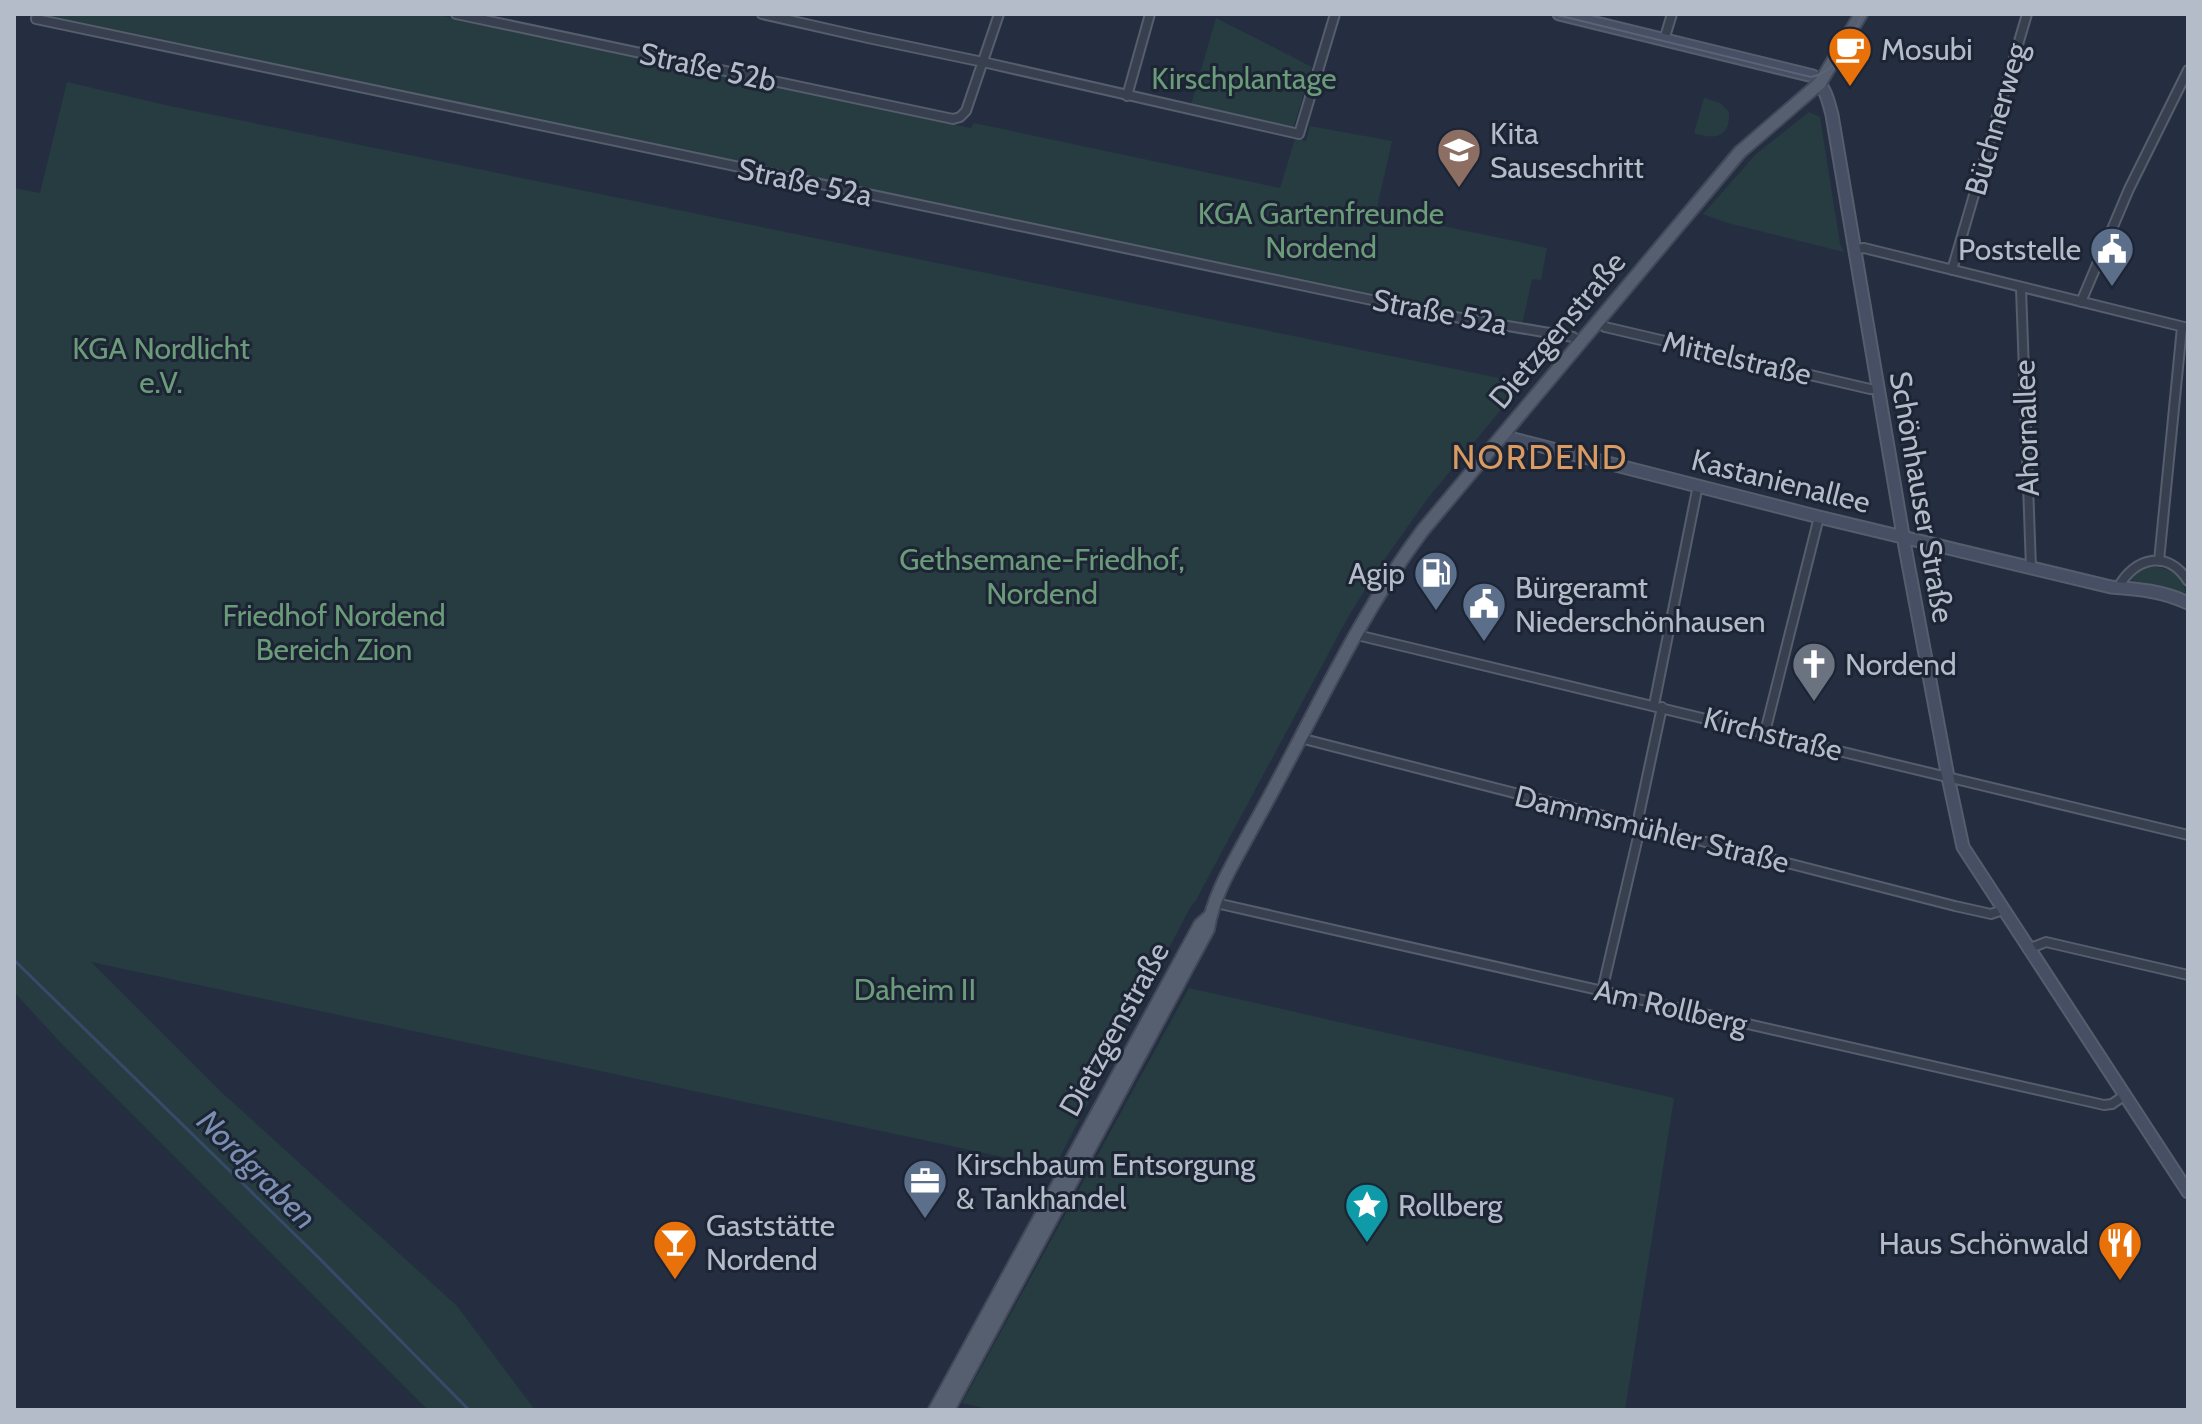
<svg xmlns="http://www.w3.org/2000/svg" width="2202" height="1424" font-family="Cabin,sans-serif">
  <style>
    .green { fill: #263c41 }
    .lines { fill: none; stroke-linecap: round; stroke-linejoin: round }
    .stream { stroke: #384a69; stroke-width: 3 }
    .street-casing { stroke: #565e6d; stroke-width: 12 }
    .secondary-casing { stroke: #565e6d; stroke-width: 15 }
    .primary-casing { stroke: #414959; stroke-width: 16 }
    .street { stroke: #384050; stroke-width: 8 }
    .secondary { stroke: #464f63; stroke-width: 11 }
    .primary { stroke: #565f70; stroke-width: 12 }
    .tram { stroke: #5a6477; stroke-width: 2 }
    .labels { text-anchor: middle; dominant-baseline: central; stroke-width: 6; stroke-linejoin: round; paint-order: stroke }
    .poi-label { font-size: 30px; fill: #b4bcca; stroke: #1d2535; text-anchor: start }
    .street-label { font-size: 30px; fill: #b4bcca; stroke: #1d2535 }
    .park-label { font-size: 30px; fill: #6b9c79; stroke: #1d2535 }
    .water-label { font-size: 32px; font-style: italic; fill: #7b8fb2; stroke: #1d2535 }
    .quarter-label { font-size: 34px; letter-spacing: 2px; fill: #d99b61; stroke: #1d2535 }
  </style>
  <rect width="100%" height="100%" fill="#242e40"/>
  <path class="green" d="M38,14H433L971,128L974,123L1280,188L1295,139L1306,141L1310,126L1392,141L1376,212L1547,248L1541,280L1532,279L1522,325L1444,311L36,19Z
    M1216,18L1312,67L1293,129L1190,108Z
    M67,82L170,106L1523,383L1428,498L1384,560L1348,617L1196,900L1191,906L1054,1168L91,962L219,1090L457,1306L535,1410H428L61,1043L14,992V188L40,193Z
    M1704,98L1720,103L1729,112C1730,138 1715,140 1694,133Z
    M1809,112L1820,117L1840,244L1844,252L1728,223L1703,214L1756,154Z
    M2150,567C2168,566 2183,575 2186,593L2131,580C2133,572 2143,569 2150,567Z
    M1189,988L1674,1098L1625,1410H992L962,1403Z"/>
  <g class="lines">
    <path class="stream" d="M14,960L318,1257L469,1410"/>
    <g class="street-casing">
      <path id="street" d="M37,14L36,19L1443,315L1573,337L1580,343
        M456,14L953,119L960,117L966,111L999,14
        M762,14L868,38L983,62L1299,134L1335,14
        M1664,40L1672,14
        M1127,96L1150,14
        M1855,249L1864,248L2188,328
        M1952,270L2027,14
        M2021,288L2031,568
        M2081,302L2129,189L2188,70
        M1598,322L1605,327L1870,389H1878
        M2159,561L2182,327
        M2118,588C2134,557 2168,549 2188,581
        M1357,635L2188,835
        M1654,705L1698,485
        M1765,732L1819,517
        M1300,738L1955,906L1991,914L2003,910
        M1216,903L2104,1105L2112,1104L2125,1095
        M2028,949L2046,942L2188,975
        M1602,991L1638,837L1639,815L1662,707"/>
    </g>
    <g class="secondary-casing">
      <path id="secondary" d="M1559,14L1813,76C1825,87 1828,99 1832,115L1905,547L1948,777L1963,847L2188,1192
        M1502,436L1819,517L2111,587C2138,589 2163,591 2188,603"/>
    </g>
    <g class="primary-casing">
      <path id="primary" d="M935,1410L1200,925L1210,916
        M948,1410L1208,929C1213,895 1234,862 1250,832C1307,732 1353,623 1423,530L1740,152L1820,83L1861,14"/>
    </g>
    <use href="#street" class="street"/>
    <use href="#secondary" class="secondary"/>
    <use href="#primary" class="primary"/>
    <path class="tram" d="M1553,14L1811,77C1839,73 1851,36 1863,14"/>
  </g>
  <defs>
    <g id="cafe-pin" transform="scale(2.3)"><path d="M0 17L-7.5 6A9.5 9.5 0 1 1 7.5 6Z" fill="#e8710a" stroke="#1d2535"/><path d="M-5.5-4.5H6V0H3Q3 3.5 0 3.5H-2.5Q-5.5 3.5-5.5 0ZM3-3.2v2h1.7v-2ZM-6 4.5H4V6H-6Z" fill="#fff"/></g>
    <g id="school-pin" transform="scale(2.3)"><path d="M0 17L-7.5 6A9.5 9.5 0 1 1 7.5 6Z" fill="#8d6e63" stroke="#1d2535"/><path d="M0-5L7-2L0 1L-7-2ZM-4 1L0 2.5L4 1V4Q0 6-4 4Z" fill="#fff"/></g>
    <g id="civic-pin" transform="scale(2.3)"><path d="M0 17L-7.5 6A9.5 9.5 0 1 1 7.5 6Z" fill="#5c6f8a" stroke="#1d2535"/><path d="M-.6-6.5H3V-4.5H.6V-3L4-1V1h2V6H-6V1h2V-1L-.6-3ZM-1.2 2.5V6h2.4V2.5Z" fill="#fff"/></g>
    <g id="fuel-pin" transform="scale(2.3)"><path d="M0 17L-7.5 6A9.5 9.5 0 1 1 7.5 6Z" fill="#5c6f8a" stroke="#1d2535"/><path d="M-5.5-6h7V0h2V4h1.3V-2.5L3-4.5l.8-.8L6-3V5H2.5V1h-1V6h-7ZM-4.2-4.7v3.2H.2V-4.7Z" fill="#fff"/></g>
    <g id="church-pin" transform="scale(2.3)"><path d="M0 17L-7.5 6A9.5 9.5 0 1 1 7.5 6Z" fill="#6b7280" stroke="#1d2535"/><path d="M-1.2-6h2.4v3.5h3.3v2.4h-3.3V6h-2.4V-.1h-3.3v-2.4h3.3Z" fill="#fff"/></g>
    <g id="office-pin" transform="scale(2.3)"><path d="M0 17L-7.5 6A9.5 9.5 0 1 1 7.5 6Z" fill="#5c6f8a" stroke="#1d2535"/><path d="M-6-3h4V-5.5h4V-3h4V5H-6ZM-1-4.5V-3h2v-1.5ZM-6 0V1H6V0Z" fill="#fff"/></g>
    <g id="sight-pin" transform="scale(2.3)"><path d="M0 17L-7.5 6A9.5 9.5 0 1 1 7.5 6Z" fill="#0f9aa8" stroke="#1d2535"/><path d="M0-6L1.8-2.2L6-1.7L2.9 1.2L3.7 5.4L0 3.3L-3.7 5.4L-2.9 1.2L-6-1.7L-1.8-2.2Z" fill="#fff"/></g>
    <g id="bar-pin" transform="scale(2.3)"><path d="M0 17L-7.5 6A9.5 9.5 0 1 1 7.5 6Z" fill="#e8710a" stroke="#1d2535"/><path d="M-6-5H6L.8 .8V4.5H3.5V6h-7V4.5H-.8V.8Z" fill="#fff"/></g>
    <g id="restaurant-pin" transform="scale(2.3)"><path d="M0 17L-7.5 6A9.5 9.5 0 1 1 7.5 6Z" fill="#e8710a" stroke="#1d2535"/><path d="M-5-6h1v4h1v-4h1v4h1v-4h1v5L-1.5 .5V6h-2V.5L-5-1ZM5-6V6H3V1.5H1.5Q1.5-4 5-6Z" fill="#fff"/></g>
  </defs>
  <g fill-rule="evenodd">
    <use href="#cafe-pin" x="1850" y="49"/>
    <use href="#school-pin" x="1459" y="150"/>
    <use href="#civic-pin" x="2112" y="249"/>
    <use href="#fuel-pin" x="1436" y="573"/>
    <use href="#civic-pin" x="1484" y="604"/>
    <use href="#church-pin" x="1814" y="664"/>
    <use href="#office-pin" x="925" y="1181"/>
    <use href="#sight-pin" x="1367" y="1205"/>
    <use href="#bar-pin" x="675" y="1242"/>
    <use href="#restaurant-pin" x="2120" y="1243"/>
  </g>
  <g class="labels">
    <g class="poi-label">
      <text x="1881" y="49">Mosubi</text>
      <text x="1490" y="133">Kita<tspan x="1490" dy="34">Sauseschritt</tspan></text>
      <text x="2081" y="249" text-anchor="end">Poststelle</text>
      <text x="1405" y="573" text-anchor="end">Agip</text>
      <text x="1515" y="587">Bürgeramt<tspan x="1515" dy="34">Niederschönhausen</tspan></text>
      <text x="1845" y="664">Nordend</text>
      <text x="956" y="1164">Kirschbaum Entsorgung<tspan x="956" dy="34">&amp; Tankhandel</tspan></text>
      <text x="1398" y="1205">Rollberg</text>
      <text x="706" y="1225">Gaststätte<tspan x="706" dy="34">Nordend</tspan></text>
      <text x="2089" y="1243" text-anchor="end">Haus Schönwald</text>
    </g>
    <g class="street-label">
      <text transform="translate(708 67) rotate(12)">Straße 52b</text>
      <text transform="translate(1996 119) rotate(-74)">Büchnerweg</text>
      <text transform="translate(805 182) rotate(12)">Straße 52a</text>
      <text transform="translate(1440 312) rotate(11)">Straße 52a</text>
      <text transform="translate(1557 330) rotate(-50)">Dietzgenstraße</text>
      <text transform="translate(1737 358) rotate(13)">Mittelstraße</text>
      <text transform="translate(2026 428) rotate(-92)">Ahornallee</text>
      <text transform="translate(1781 481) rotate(14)">Kastanienallee</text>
      <text transform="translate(1922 497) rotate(80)">Schönhauser Straße</text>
      <text transform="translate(1773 734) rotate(14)">Kirchstraße</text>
      <text transform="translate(1652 829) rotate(14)">Dammsmühler Straße</text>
      <text transform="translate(1671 1007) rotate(13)">Am Rollberg</text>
      <text transform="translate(1114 1029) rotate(-61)">Dietzgenstraße</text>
    </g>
    <g class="park-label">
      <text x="1244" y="78">Kirschplantage</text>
      <text x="1321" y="213">KGA Gartenfreunde<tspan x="1321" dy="34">Nordend</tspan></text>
      <text x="161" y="348">KGA Nordlicht<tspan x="161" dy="34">e.V.</tspan></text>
      <text x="1042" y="559">Gethsemane-Friedhof,<tspan x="1042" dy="34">Nordend</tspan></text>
      <text x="334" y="615">Friedhof Nordend<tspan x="334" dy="34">Bereich Zion</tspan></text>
      <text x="915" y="989">Daheim II</text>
    </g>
    <g class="water-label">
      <text transform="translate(257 1169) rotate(45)">Nordgraben</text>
    </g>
    <g class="quarter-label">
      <text x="1540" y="457">NORDEND</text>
    </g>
  </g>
  <rect width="2202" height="1424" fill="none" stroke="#b4bcca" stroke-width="32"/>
</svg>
